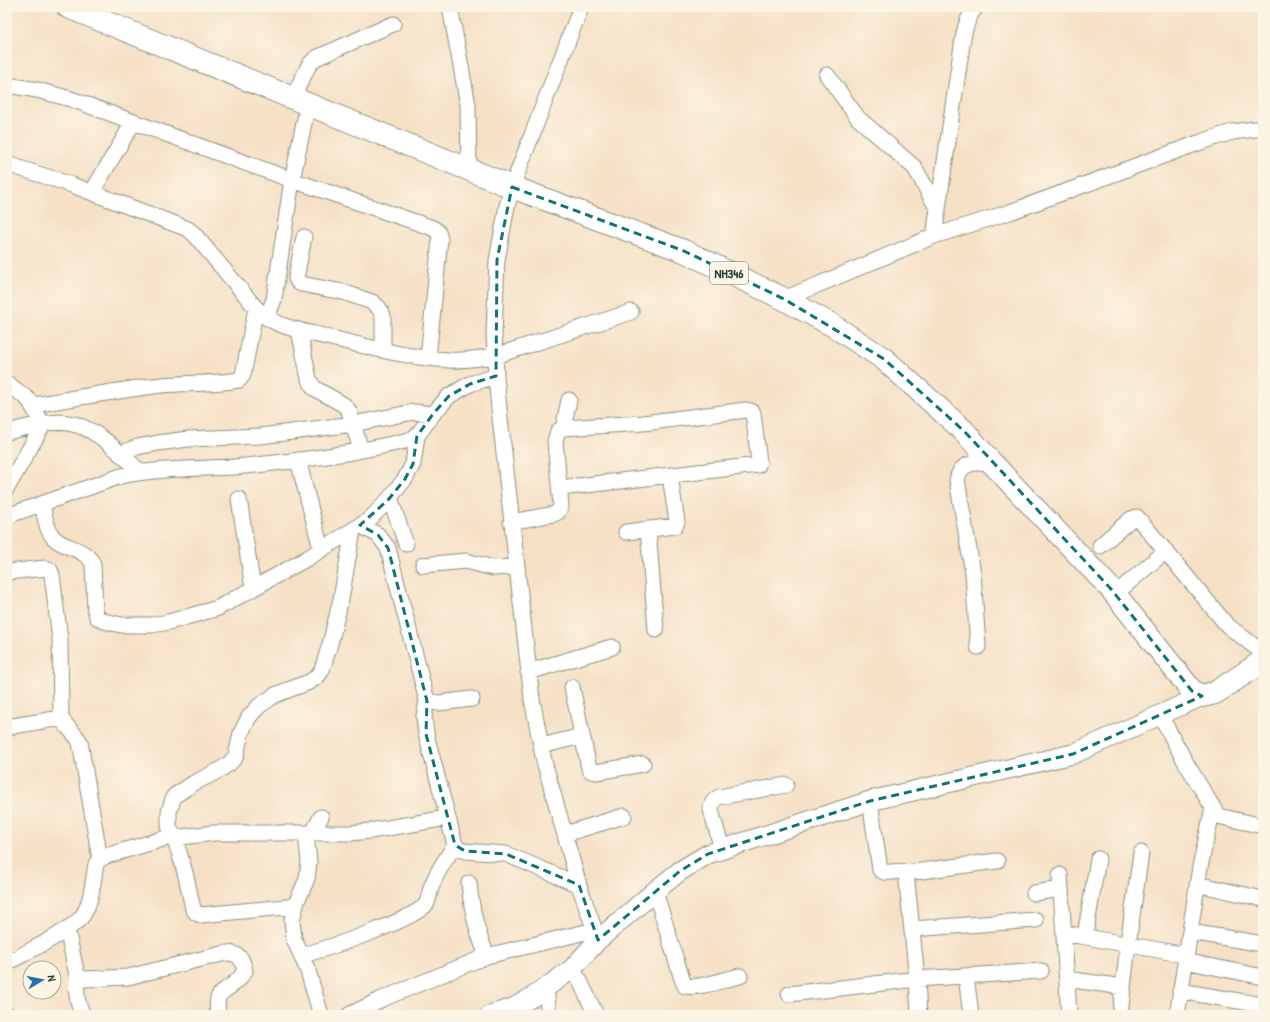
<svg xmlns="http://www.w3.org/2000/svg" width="1270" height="1022" font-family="'Patrick Hand',sans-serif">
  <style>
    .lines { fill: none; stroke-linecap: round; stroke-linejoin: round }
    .minor-casing { stroke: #8a8f7e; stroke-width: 17 }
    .major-casing { stroke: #8a8f7e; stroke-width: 21 }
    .highway-casing { stroke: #8a8f7e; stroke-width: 24 }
    .minor { stroke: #fff; stroke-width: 15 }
    .major { stroke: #fff; stroke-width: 19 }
    .highway { stroke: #fff; stroke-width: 22 }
    .marked { fill: none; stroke: #0f766e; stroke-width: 3; stroke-dasharray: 8 5; stroke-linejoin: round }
    .labels { text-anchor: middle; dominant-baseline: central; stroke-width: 3.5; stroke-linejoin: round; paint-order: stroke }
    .shield { fill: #fcf5e5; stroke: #617469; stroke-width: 1 }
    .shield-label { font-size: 13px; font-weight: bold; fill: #1f3d34 }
  </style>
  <rect width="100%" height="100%" fill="#fcf5e5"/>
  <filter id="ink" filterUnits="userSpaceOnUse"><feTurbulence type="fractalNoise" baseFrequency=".025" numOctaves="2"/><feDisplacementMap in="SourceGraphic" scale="8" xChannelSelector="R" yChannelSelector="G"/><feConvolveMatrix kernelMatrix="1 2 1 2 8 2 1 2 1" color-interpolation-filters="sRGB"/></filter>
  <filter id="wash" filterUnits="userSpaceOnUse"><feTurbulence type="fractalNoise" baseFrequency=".012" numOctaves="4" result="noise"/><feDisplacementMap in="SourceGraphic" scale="16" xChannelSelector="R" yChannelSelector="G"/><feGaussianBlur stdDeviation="0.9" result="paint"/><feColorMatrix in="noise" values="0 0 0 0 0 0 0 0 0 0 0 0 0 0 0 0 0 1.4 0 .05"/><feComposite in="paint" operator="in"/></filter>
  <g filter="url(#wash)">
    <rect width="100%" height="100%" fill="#f6e1c7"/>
  </g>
  <g filter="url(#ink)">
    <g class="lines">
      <g class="minor-casing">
        <path id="minor" d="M450,7L468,105L469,168
          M581,7L512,187L507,206L497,260L494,334L496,376L499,409L532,699L544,761L579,885L598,940
          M827,75L858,118L915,168L938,210
          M7,85L37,90L71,99L292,180L433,228L438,232L440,239L428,358
          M293,97L309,65L316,58L393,24
          M7,164L72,185L188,229L194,234L256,308C261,312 266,318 273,321C288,329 306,332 323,336C364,346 407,358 449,360C464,361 480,358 495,356L631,312
          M92,192L134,121
          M934,236L963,38C965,26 968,16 976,7
          M304,237L296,278L298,282L301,284L343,292L372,302L379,308L383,316V350
          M784,299L934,236L1010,212L1201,142L1232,132L1263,128
          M267,318L274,299L292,180L308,104
          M299,330L309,379L314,388L344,405L349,411L361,450
          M7,383L29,400L43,425L7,488
          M33,405C76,398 119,390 162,385C188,383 214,384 239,380L243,375L256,308
          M563,428L569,400
          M7,432C25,428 50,420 68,423C97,427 119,453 141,472
          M120,454L137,447L158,443L188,439L261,436L353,424L414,412L433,414
          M298,460L321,549
          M390,498L406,544
          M239,499L253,588
          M42,505C45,515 46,530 54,538C65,549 86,548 93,564L95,610L97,617L104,621L121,625H152L169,622L218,608L306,559L369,520L388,500L405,479L413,464L417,436
          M7,516L121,476C158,468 196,469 234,467C293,462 352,454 409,440L417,436L433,414L449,396L470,384L496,376
          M511,522L554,514L558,512L561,506L555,441L558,431L563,428L643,423L746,410L751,411L753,413L759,462L758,465L560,488
          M360,525L378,535L388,548L427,701L424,716L426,734L455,845L459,849L465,851L506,854L579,885
          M648,529L656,630
          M626,532L675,526L677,522L670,476
          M1100,546L1131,519L1137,517L1227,625L1263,653
          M423,565L466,561L493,568L517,567
          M7,572L46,568L50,570L52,575L60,639L61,718C66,727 75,733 80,742L100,859
          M1115,594L1166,551
          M978,647L973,573L957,480C961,461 973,464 990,461
          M528,672L612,647
          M572,687L589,768L591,771L596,772L643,764
          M427,701L438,703L472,699
          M1160,715L1186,763L1218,816L1263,826
          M7,727L61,718
          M541,746L582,736
          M870,801L880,870C888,876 899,868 906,873L917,979L919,1015
          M306,834L309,862L307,879L297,901L292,920L294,939L308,971L321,1015
          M312,834L321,817
          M565,834L624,816
          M174,838L214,833H351L370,831L447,818
          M722,849L711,810C711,803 713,800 719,797L786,785
          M906,873L997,861
          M1060,875L1069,1015
          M469,883C472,912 476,929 487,956
          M1197,884L1263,899
          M655,891L682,979L685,986C700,989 725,979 740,976
          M1034,893L1061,889
          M296,906L201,915L196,913L193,909L186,876L179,852L169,826V812L174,796L194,783L218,771L230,763L236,756L241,733L249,717L259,706L275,695L309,682L317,677L322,670L330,644L341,599L353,530
          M67,929L77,975L80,977L85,979L128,977L226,953C239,953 243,959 245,971C242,974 240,979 237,981C221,995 215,990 218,1015
          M912,929L1036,920
          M1190,932L1263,944
          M1064,933L1186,955
          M1085,936L1098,859
          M302,955C323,950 418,919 427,903C429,897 430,890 432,885C438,870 446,858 455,845
          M1185,961L1263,977
          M7,963C24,953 74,930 83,915C92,901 93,880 96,864L100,859L106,856L173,836
          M572,969L580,981L596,1015
          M77,975C76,989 76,1002 83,1015
          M966,976L971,1015
          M1067,979L1123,987
          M546,988L549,1015
          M1180,991L1262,1005
          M789,994L917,979L1041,971
          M7,1014L8,1015
          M349,1015L382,999L487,956L594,930
          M1120,1015L1128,944L1141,853
          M1177,1015L1200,867L1213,808"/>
      </g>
      <g class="major-casing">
        <path id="major" d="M490,1015L513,1008L534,996L572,969L598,940L655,891L680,871L708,854L870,801L1073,754L1202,696"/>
      </g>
      <g class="highway-casing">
        <path id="highway" d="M68,7L512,187L684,251L784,299L832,325L884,359L964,431L990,461L1111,589L1192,691L1202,696L1215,693L1263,661"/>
      </g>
      <use href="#minor" class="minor"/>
      <use href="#major" class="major"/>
      <use href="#highway" class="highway"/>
    </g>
  </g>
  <path class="marked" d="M512,187L684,251L784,299L884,359L964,431L1111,589L1192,691L1202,696L1073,754L870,801L708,854L680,871L598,940L579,885L506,854L465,851L455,845L426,734L427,701L388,548L378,535L360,525L388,500L405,479L413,464L417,436L433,414L449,396L470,384L496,376L497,260Z"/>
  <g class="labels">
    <rect class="shield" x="710" y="262" width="38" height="22" rx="3"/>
    <g class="shield-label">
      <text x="729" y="273">NH346</text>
    </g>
  </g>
  <rect width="1270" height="1022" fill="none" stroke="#fcf5e5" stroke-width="24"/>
  <g transform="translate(42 980) rotate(80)"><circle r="19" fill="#fcf5e5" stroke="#a4ab9e"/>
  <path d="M0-3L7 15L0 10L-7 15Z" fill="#1f6fb2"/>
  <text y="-6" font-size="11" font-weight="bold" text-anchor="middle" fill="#1f3d34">N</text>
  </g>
</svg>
